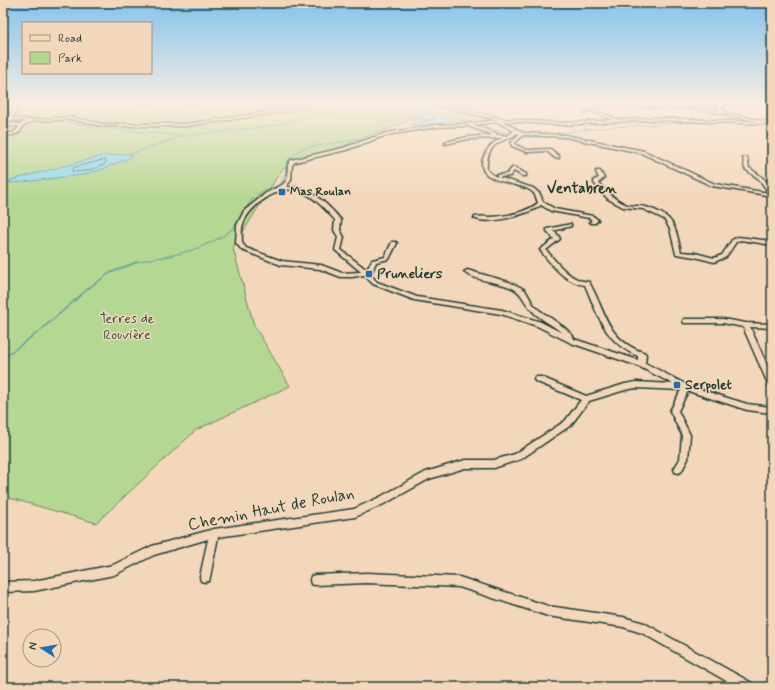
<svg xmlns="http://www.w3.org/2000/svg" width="775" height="690" font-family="Mynerve,sans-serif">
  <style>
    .green { fill: #b4d791; stroke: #6a8a62 }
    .water { fill: #90daf1; stroke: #639ba5 }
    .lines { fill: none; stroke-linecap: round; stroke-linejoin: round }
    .shore { stroke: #4c7c80; stroke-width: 1 }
    .stream-far1 { stroke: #639ba5; stroke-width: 1 }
    .stream { stroke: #639ba5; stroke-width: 1.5 }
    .minor-casing { stroke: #1f3d34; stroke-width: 3 }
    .major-casing { stroke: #1f3d34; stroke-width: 3 }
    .minor { fill: #f3d7ba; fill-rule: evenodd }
    .major { fill: #f3d7ba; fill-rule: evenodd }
    .poi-dot { fill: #1f6fb2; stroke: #f3d7ba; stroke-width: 1.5 }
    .labels { text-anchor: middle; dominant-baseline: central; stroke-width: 3; stroke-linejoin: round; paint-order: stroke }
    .far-poi-label { font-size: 12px; font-weight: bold; fill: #1f3d34; stroke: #f3d7ba; text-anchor: start }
    .poi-label { font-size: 14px; font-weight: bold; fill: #1f3d34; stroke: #f3d7ba; text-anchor: start }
    .park-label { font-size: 14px; fill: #2e4c3d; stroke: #f3d7ba }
    .far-district-label { font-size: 15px; font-weight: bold; fill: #1f3d34; stroke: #f3d7ba }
    .near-street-label { font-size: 17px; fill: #1f3d34; stroke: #f3d7ba }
  </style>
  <rect width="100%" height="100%" fill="#f3d7ba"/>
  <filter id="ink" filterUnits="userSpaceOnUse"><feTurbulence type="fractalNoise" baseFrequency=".025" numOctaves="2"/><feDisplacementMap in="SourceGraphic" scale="8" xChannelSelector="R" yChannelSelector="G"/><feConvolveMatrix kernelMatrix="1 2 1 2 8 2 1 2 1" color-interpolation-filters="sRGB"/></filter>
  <g filter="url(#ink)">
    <path class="green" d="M30,105H401L414,114L405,122L282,169L233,248L254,325L290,386L196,430L96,523L3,496V124Z
      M446,110H452L489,118L486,122C472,124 456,121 446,110Z"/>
    <path class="water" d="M402,105H420L432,108L436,113L454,119L448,123L411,125L418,113Z
      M130,154L132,155L130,158L100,170L82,175L14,183L4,182L102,156Z"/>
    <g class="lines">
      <path class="shore" d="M410,105L421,110V120H434L435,117L424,109L423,105
        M103,160H106V163C97,168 82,174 72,171L73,168Z"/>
      <path class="stream-far1" d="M13,118L34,119
        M3,120H6
        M38,120L61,121L86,126L183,136L280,125L303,117L350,109L402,110L420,114
        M451,121L473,123
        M477,124L509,134
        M551,134L599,128L690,122L772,124
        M513,135L532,137L547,136
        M131,154L182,136
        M286,164C289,157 297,152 304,148L358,139L374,134L385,122L418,116
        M3,184L11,182
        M135,263C148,258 163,258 177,254C192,251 219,241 231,230C241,221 245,205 256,196C272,182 284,193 286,166"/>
      <path class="stream" d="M3,358L41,330L90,287L110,273L137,262"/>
      <g class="minor-casing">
        <path id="minor" d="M11,105H15L17,110L12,118L30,120L70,117L103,124H187L294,108L304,105H309L294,110L187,126H103L70,119L33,121L23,126L20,132L13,135H3V133H12L17,130L19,126H3V124H20L26,121L8,120L7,119L13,110Z
          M458,105H463L488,116L485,117Z
          M615,105L702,107L720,111L715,105H719L724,110V112L770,123L768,124L702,109L617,106Z
          M593,109L616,119L617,120L614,121L592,111L585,112L583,111Z
          M504,119L506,120L503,121L523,133L565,135L644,151L715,184L769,193L759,179L745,169L743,158L747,157L749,168C760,175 772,183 772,196L712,186L641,153L565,137L523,135L515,143L516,145L527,150L550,149L559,156V158H555L547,151L527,152L512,146L511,143L519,134L517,133C512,138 506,138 500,142C489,147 486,159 487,170L493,175L497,177V175L507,174L512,168H516L526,174V176H522L514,171L510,176L498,177L533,188L540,194L543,202L555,209L593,216L598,220L595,223H591L590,222L592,220L589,218L551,211L541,205C530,214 487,226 474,218L475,217C480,216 486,217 491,217C507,216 525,213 538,203C536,197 535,193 530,190C515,181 470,183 485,154C489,146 494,141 503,138L468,139L445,144V142L468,137L493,135L468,126L436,127L387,135L346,150L295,162L292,165L291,180L286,187C309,186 327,203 341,220L340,230L344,237L341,250L367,270L372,260L385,257L392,242H396L397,243L389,259L376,262L372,272L370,274L377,282L417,297L502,310L541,322L562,333C552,324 538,319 530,308C524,302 522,293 514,289C500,281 477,282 464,272L467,270L509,282L520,287L525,290L533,304L539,310L565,328L573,336L574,339L638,360V356C605,343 598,315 585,285C565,283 552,265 540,250L554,239L547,231V229L571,224V226L553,231L558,235L560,239L546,250C555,260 564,273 577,279C581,281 585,281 589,282C607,313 605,339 645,353L646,355L645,363L689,386L747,404L772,407V413L747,410L688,391L678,411L690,435L688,459L681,472L678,473L675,472L674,469L680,459L682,435L670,411L681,390L636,388L625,390L589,401L571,425L521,459L494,468H465L429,479L386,503L355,517L218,537L210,577L209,581L205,582L201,581L200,577L208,539L154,555L114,575L34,591L3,592V582L34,581L113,565L152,546L214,529L354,509L380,497L426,472L465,460H494L515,454L565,421L581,400L535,381L534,379L535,377H541L586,396L625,384L636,382L673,384L638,366L571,343L537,326L501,314L414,300L373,284L364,275L352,277H341L320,269L281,265L242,250L236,243L237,225L244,211L266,193L282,185L287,180L288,165L291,160L343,148L386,133L436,125L466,124ZM498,122L514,131L507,136L502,135H497L496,133L472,125ZM281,190C286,190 292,189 297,190C312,194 325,209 335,220L334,230L338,237L335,250L361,272L342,273L321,265L282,261L246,248L242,243C242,237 241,229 243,224C249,207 266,197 281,190Z
          M596,171H600L604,178L598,183C607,191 613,199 625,204C631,207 639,205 646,207C674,216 675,225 681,252L695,253L714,258L722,255L732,240L738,237L772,241V245L741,240L736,242L726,257L714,262L695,257L676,254L670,229L664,219L643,209L623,207L608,199L594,183V180L599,178L596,172Z
          M684,319H723L746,323L772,324V328L750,327L772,376V387L769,386L768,384L743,327L723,323H684L683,321Z
          M367,573L459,577L548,606L623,617L644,623L752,683L754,687H737L642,633L623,627L548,616L459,587L367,583L315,585L311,584L310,580L311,576L315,575Z"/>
      </g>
      <g class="major-casing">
        <path id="major" d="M435,105H442L504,119L562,123L651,118L772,122V124L651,120L562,125L504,121Z"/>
      </g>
      <use href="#minor" class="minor"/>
      <use href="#major" class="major"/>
    </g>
  </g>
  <linearGradient id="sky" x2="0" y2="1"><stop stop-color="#85c3ec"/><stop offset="0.52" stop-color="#faede0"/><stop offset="1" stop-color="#faede0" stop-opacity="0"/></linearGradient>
  <rect width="775" height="201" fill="url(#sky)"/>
  <g class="poi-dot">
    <rect x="278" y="188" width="8" height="8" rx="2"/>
    <rect x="365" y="270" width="8" height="8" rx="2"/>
    <rect x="673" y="381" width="8" height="8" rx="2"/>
  </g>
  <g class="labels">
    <g class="far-poi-label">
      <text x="290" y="192">Mas Roulan</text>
    </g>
    <g class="poi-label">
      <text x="377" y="274">Pruneliers</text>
      <text x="685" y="385">Serpolet</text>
    </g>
    <g class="park-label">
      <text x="127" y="319">Terres de<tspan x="127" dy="16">Rouvière</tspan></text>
    </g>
    <g class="far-district-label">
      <text x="582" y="189">Ventabren</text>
    </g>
    <g class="near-street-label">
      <text transform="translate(271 509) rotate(-11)">Chemin Haut de Roulan</text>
    </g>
  </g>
  <rect width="775" height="690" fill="none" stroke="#f3d7ba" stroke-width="16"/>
  <rect x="8" y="8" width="759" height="674" fill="none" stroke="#1f3d34" stroke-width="1.5" filter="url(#ink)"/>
  <rect x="22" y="22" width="130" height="52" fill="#f3d7ba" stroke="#9e9984"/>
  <rect x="30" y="35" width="20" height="6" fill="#f3d7ba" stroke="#9e9984"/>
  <text x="58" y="42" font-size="12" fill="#1f3d34">Road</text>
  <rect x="30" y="52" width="20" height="12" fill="#b4d791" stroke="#9e9984"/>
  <text x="58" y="62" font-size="12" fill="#1f3d34">Park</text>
  <g transform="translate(42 648) rotate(282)"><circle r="19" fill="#f3d7ba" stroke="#9e9984"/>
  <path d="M0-3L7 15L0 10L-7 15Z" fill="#1f6fb2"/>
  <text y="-6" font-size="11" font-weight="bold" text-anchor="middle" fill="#1f3d34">N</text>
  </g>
</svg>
